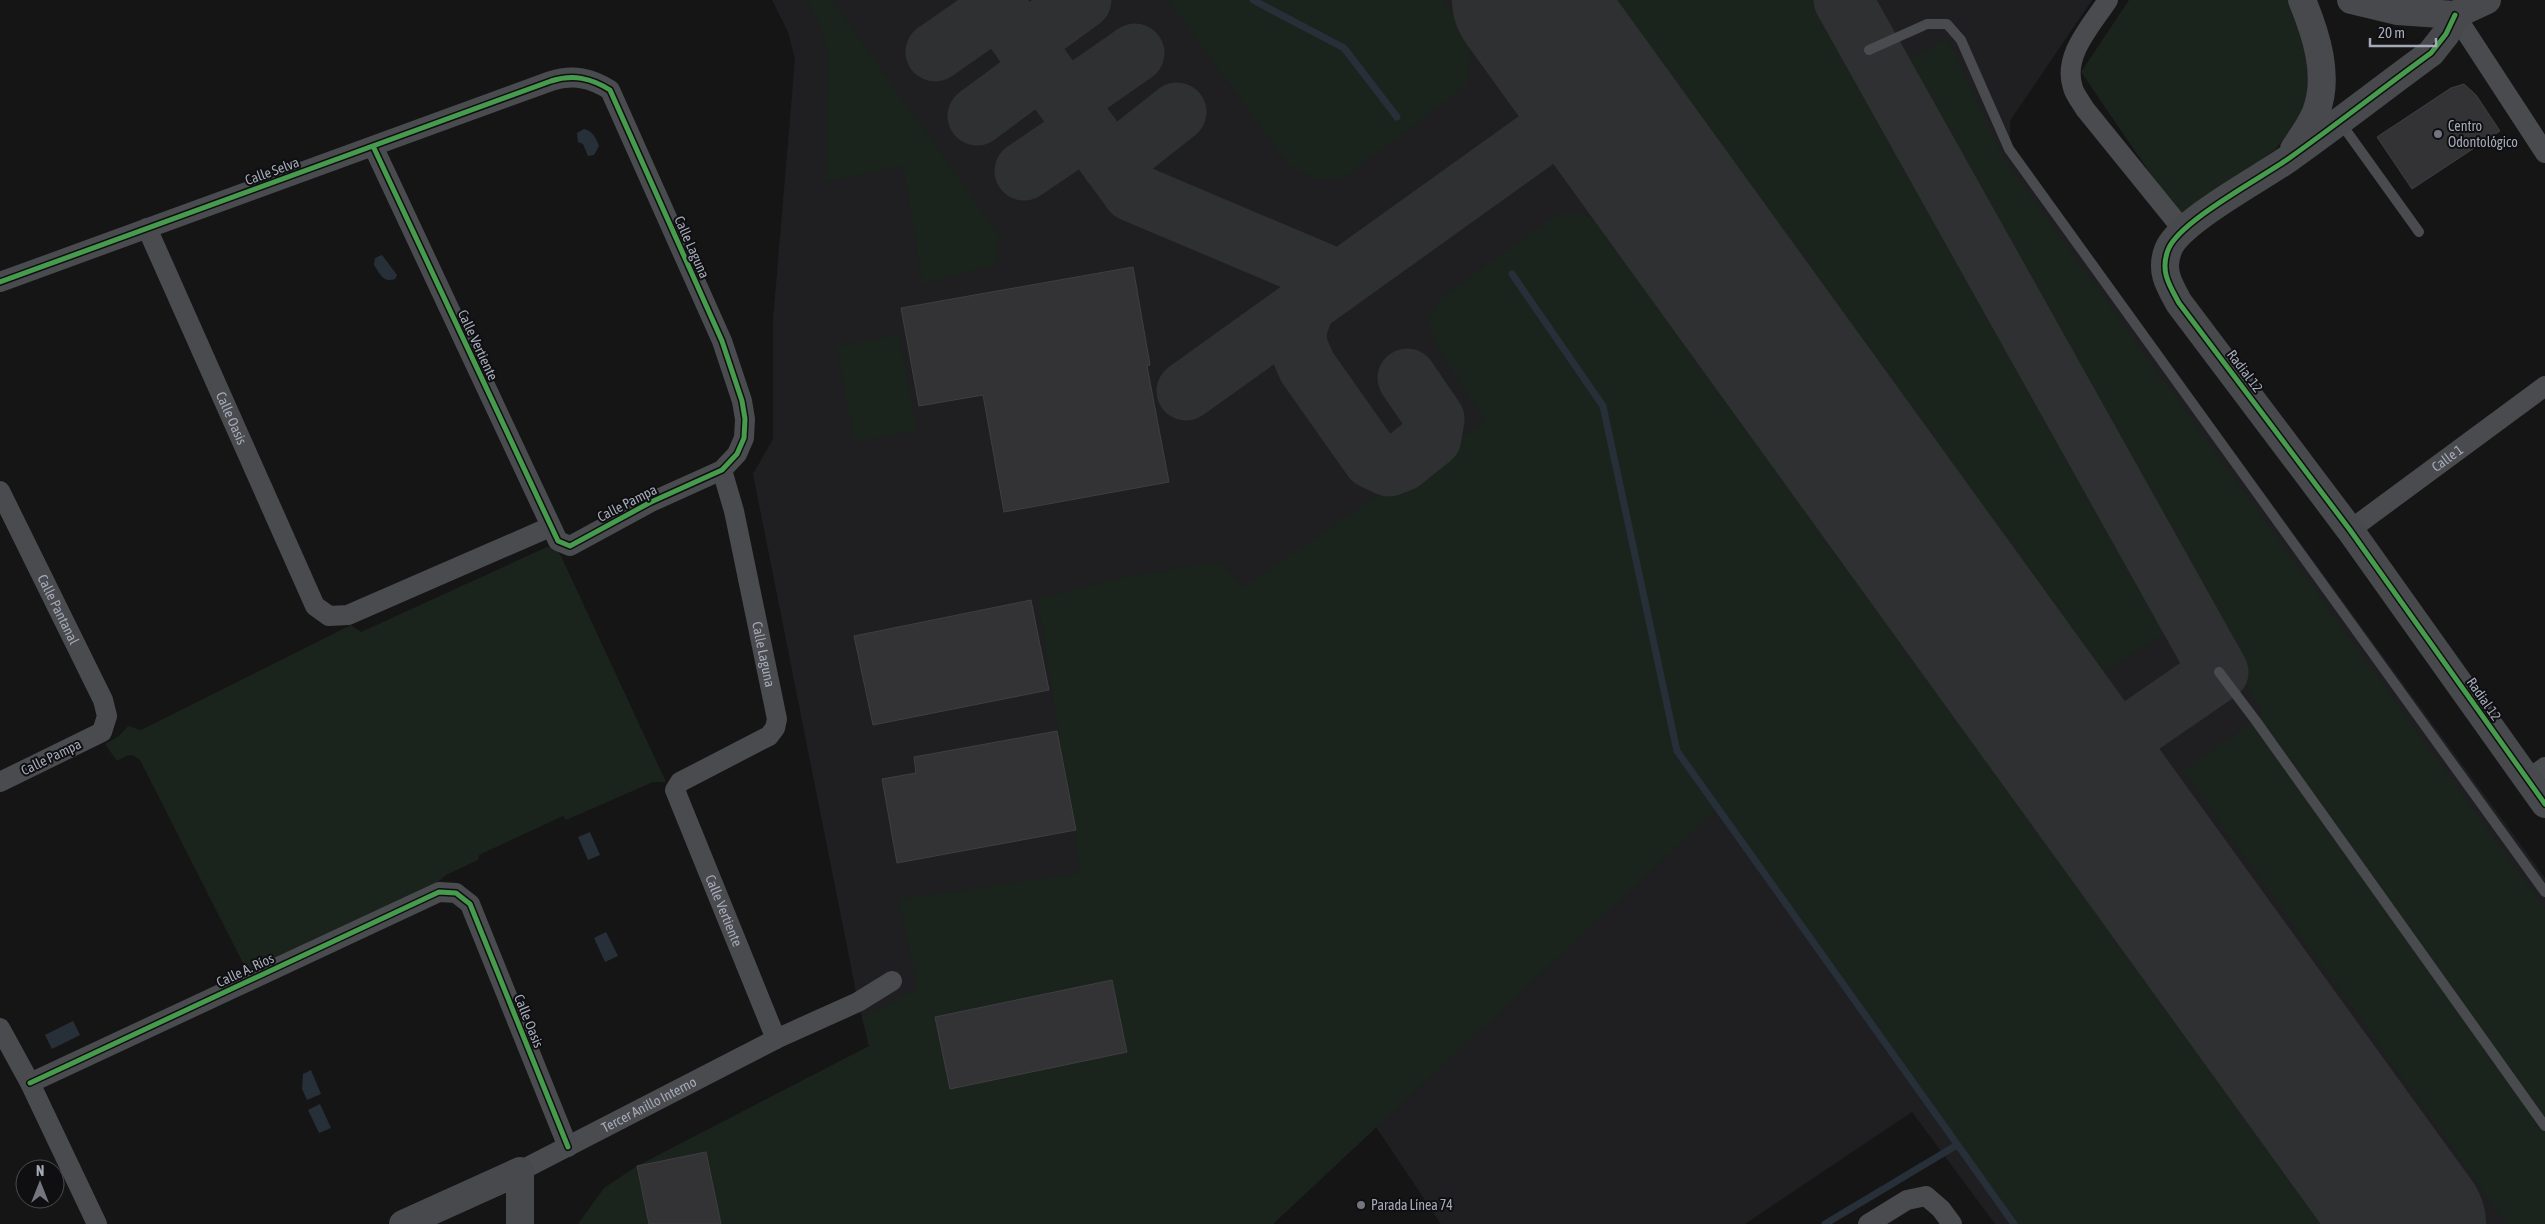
<svg xmlns="http://www.w3.org/2000/svg" width="2545" height="1224" font-family="'Asap Condensed',sans-serif">
  <style>
    .built { fill: #1f1f22 }
    .green { fill: #1b231d }
    .water { fill: #273038 }
    .lines { fill: none; stroke-linecap: round; stroke-linejoin: round }
    .stream { stroke: #273038; stroke-width: 7 }
    .taxiway { stroke: #2f3032; stroke-width: 59 }
    .runway { stroke: #2f3032; stroke-width: 148 }
    .building { fill: #333335; stroke: #3e3f42 }
    .lane { stroke: #494b4f; stroke-width: 10 }
    .street { stroke: #494b4f; stroke-width: 20 }
    .secondary { stroke: #48494d; stroke-width: 28 }
    .cycleway-casing { stroke: #0f0f12; stroke-width: 8 }
    .cycleway { stroke: #469c4c; stroke-width: 5 }
    .poi-dot { fill: #73767f; stroke: #0f0f12; stroke-width: 2 }
    .labels { text-anchor: middle; dominant-baseline: central; stroke-width: 4; stroke-linejoin: round; paint-order: stroke }
    .poi-label { font-size: 14px; fill: #a5aab8; stroke: #0f0f12; text-anchor: start }
    .street-label { font-size: 14px; fill: #a5aab8; stroke: #0f0f12 }
  </style>
  <rect width="100%" height="100%" fill="#151516"/>
  <path class="built" d="M772,0H2092L2010,121V145L2545,878V1224H1995L1912,1112L1745,1224H1441L1376,1127L1273,1224L869,1046L858,1002L753,474L773,439V320L795,59L788,32Z"/>
  <path class="green" d="M807,0H832L999,234L996,265L923,284L903,166L826,182L827,50L819,23Z
    M1167,0H1443C1466,32 1478,45 1466,86L1344,178L1317,180L1290,166Z
    M1602,0H1821L2171,630L2102,673Z
    M2129,0H2290L2309,55L2307,97L2297,122L2275,150L2180,217L2081,72Z
    M1947,37L2004,159L2545,909V1224H2507L2182,770L2263,715L1900,65Z
    M1558,214H1584L1613,233L2329,1224H2014L1716,810L1273,1224H578L604,1188L637,1166L869,1046L863,1017L918,988L898,899L1080,873L1038,599L1118,578L1221,561L1243,587L1485,421L1437,347L1427,320L1443,296Z
    M899,335L917,431L854,442L836,346Z
    M547,547L556,549L561,556L666,782H653L566,820L563,816L479,855L478,860L446,875L438,882L250,977L140,760C131,752 127,755 117,761L105,744L119,736L128,726L141,730L351,625L361,632Z"/>
  <path class="water" d="M584,129C593,131 596,138 599,146L594,155L588,156L583,144L578,142L577,133Z
    M382,255L397,275L395,279C383,283 380,274 374,265L375,258Z
    M590,832L600,855L588,860L578,837Z
    M606,932L618,956L605,962L594,938Z
    M73,1021L80,1035L52,1049L45,1035Z
    M311,1070L321,1094L307,1100L302,1089L303,1074Z
    M320,1104L331,1128L319,1133L308,1110Z"/>
  <g class="lines">
    <path class="stream" d="M1253,0L1344,48L1397,117
      M1512,274L1603,406L1677,751L2014,1224
      M1825,1224L1957,1145"/>
    <path class="taxiway" d="M992,0L1132,192L1340,280
      M1843,0L2219,672L2081,767
      M1023,43L1082,0
      M935,52L998,8
      M1066,101L1135,53
      M977,116L1042,68
      M1111,164L1177,112
      M1024,171L1086,129
      M1306,304L1297,330L1298,346L1307,367L1372,459L1389,467L1402,462L1432,438L1435,419L1407,378
      M1186,391L1596,97"/>
    <path class="runway" d="M1526,0L2412,1224"/>
  </g>
  <path class="building" d="M2464,84L2476,95L2500,131L2412,189L2377,137L2451,88Z
    M1133,267L1150,365L1147,366L1169,482L1004,512L983,395L919,406L901,308Z
    M1031,600L1049,690L873,725L854,636Z
    M1057,731L1076,830L897,863L882,779L916,773L914,757Z
    M1112,980L1127,1052L950,1089L935,1017Z
    M706,1152L721,1224H649L637,1166Z"/>
  <g class="lines">
    <path class="lane" d="M1869,50L1927,24H1947L1961,40L2009,149L2545,892
      M2340,122L2419,232
      M2219,672L2256,721L2545,1126"/>
    <g class="street">
      <path d="M2108,0C2091,26 2062,56 2073,88C2075,95 2081,102 2085,109L2183,230"/>
      <path d="M2455,15L2545,153"/>
      <path id="s1" d="M147,228L315,606L329,616L348,615L550,527"/>
      <path d="M0,282L551,81C573,74 591,78 610,90L722,341L742,401L745,419L744,438L737,454L722,470L651,502L570,546L558,541L373,146"/>
      <path id="s2" d="M722,470L734,511L777,719L775,728L769,736L680,782L675,790L776,1039"/>
      <path id="s3" d="M0,491L103,700L107,716L102,732L0,782"/>
      <path id="s4" d="M2350,530L2545,386"/>
      <path d="M2527,780L2545,767"/>
      <path d="M0,1028L30,1083L97,1224"/>
      <path d="M30,1083L439,892L456,893L470,904L568,1147"/>
      <path id="s5" d="M520,1171L776,1039L858,1002L892,981"/>
      <path d="M1868,1224L1907,1200L1926,1196L1941,1209L1952,1224"/>
    </g>
    <path class="secondary" d="M2351,0L2397,11L2455,15L2487,0
      M2455,15L2446,34L2431,53C2383,88 2336,125 2288,159C2261,178 2178,222 2168,250C2160,271 2169,285 2179,303L2350,530L2545,804
      M2294,149C2302,137 2311,125 2316,112C2330,76 2316,34 2302,0
      M403,1224L520,1171V1224"/>
    <g class="cycleway-casing">
      <path id="cycleway" d="M2455,15L2446,34L2431,53C2383,88 2336,125 2288,159C2261,178 2178,222 2168,250C2160,271 2169,285 2179,303L2350,530L2545,804
        M0,282L551,81C573,74 591,78 610,90L722,341L742,401L745,419L744,438L737,454L722,470L651,502L570,546L558,541L373,146
        M30,1083L439,892L456,893L470,904L568,1147"/>
    </g>
    <use href="#cycleway" class="cycleway"/>
  </g>
  <g class="poi-dot">
    <circle cx="2438" cy="134" r="5"/>
    <circle cx="1361" cy="1205" r="5"/>
  </g>
  <g class="labels">
    <g class="poi-label">
      <text x="2448" y="126">Centro<tspan x="2448" dy="16">Odontológico</tspan></text>
      <text x="1371" y="1205">Parada Línea 74</text>
    </g>
    <g class="street-label">
      <text transform="translate(272 171) rotate(-20)">Calle Selva</text>
      <text transform="translate(692 247) rotate(66)">Calle Laguna</text>
      <text transform="translate(478 345) rotate(65)">Calle Vertiente</text>
      <text transform="translate(2245 371) rotate(53)">Radial 12</text>
      <text stroke="none"><textPath href="#s1" startOffset="208">Calle Oasis</textPath></text>
      <text stroke="none"><textPath href="#s4" startOffset="121">Calle 1</textPath></text>
      <text transform="translate(627 503) rotate(-27)">Calle Pampa</text>
      <text stroke="none"><textPath href="#s3" startOffset="132">Calle Pantanal</textPath></text>
      <text stroke="none"><textPath href="#s2" startOffset="189">Calle Laguna</textPath></text>
      <text transform="translate(2484 699) rotate(55)">Radial 12</text>
      <text transform="translate(51 757) rotate(-26)">Calle Pampa</text>
      <text stroke="none"><textPath href="#s2" startOffset="514">Calle Vertiente</textPath></text>
      <text transform="translate(245 970) rotate(-25)">Calle A. Ríos</text>
      <text transform="translate(529 1021) rotate(68)">Calle Oasis</text>
      <text stroke="none"><textPath href="#s5" startOffset="145">Tercer Anillo Interno</textPath></text>
    </g>
  </g>
  <g transform="translate(40 1184)"><circle r="24" fill="#0f0f12" stroke="#4b4d54"/>
  <path d="M0-4L9 19L0 12L-9 19Z" fill="#73767f"/>
  <text y="-8" font-size="14" font-weight="bold" text-anchor="middle" fill="#a5aab8">N</text>
  </g>
  <path d="M2370 38v8h66v-8" fill="none" stroke="#a5aab8" stroke-width="2.5"/>
  <text x="2378" y="38" font-size="15" fill="#a5aab8" stroke="#0f0f12" stroke-width="4" paint-order="stroke">20 m</text>
</svg>
